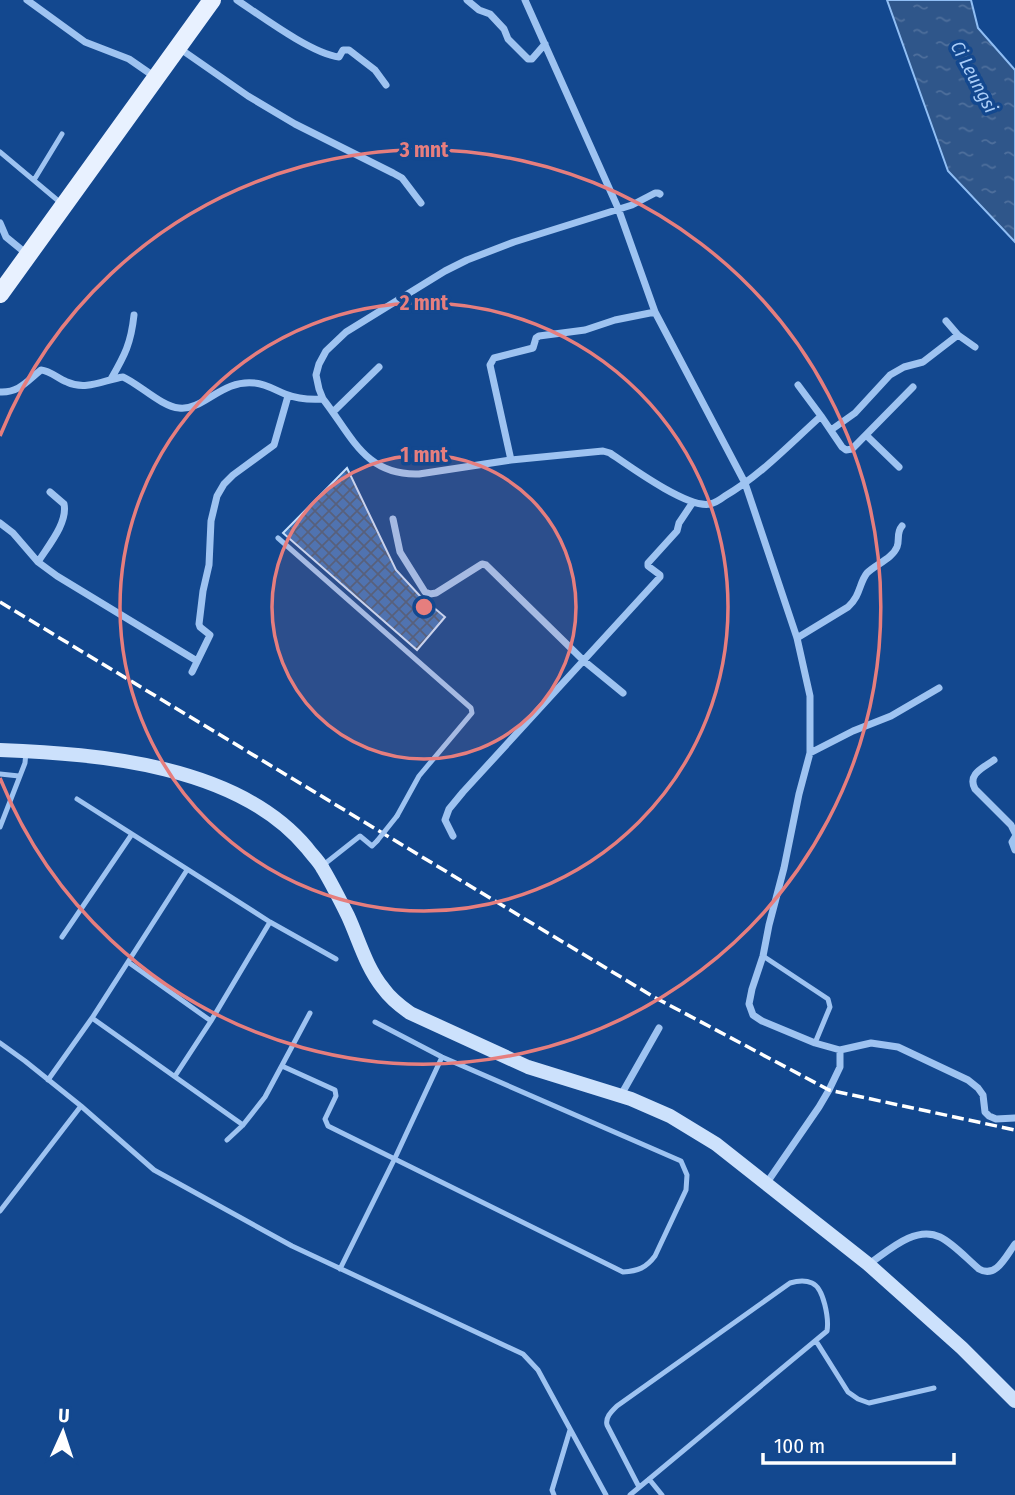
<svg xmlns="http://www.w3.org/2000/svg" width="1015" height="1495" font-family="'Fira Sans Condensed',sans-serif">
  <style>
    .water { fill: url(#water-ripples); stroke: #90bef4; stroke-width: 2 }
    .building { fill: url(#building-cross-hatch); stroke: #c5defc; stroke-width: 2 }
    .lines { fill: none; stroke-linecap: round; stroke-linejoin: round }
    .lane { stroke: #9ec3f1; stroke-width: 5 }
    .street { stroke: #9ec3f1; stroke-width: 7 }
    .secondary { stroke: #cce1fc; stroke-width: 14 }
    .primary { stroke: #e8f1ff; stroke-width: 18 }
    .rail { stroke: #fff; stroke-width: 3.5; stroke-dasharray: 12 5; stroke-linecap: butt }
    .lane-bridge { stroke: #9ec3f1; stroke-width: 5 }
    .ring { fill: none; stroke: #e67e7e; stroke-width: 3.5 }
    .labels { text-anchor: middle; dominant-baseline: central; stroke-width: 7; stroke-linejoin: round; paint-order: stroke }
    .water-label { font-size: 19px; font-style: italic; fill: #aacdf8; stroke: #13488f }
    .centre { fill: #e67e7e; stroke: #13488f; stroke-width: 3.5 }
    .ring-label { font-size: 21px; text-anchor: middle; font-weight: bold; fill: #e67e7e; stroke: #13488f; stroke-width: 7; stroke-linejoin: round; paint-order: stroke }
  </style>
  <defs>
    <pattern id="water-ripples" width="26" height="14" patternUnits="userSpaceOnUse" patternTransform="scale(1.75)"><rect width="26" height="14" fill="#2f568a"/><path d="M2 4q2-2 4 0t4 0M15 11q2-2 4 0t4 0" fill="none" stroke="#4e6f9c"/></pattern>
    <pattern id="building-cross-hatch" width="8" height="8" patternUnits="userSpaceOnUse" patternTransform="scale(1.75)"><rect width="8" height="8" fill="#3c72b8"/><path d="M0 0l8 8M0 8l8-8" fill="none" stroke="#455d7d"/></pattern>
  </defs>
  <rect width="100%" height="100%" fill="#13488f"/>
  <path class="water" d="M887,0H971L978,28L1015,70V242L948,171Z"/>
  <path class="building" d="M347,468L396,570L420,596L445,617L417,650L283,533Z"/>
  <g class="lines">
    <path class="lane" d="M0,152L62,204
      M34,180L62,134
      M278,538L471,708L472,713L419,776L397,816
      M0,774L19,776
      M77,799L270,922L211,1021L175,1076
      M0,827L25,763L26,751
      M322,866L360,836L372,846L377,841
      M187,870L92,1018L243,1125
      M270,922L336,959
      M62,937L132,834
      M763,956L828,999L830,1007L815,1043
      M128,962L211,1021
      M0,1043L25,1061L81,1106L154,1170L292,1246L523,1354L538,1370L606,1495
      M282,1066L335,1090L336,1096L325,1119L328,1126L623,1272C638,1271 646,1268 655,1256L686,1190L687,1175L681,1161L442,1057L375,1022
      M48,1080L92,1018
      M227,1140L243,1125L265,1097L310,1013
      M0,1211L81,1106
      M340,1269L395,1158L442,1057
      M816,1341L848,1392L858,1399L869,1403L934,1388
      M649,1479L662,1495
      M554,1495L552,1490L570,1430
      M630,1495L827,1331C829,1319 824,1288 812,1283C805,1280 797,1281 790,1283L617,1406C612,1411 605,1417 607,1425L639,1487"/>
    <path class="street" d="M27,0L85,42L129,59L155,77
      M237,0C261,16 312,54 339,57L343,50H349L375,70L386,85
      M467,0L479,10L490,14L504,29L508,39L528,59H532L545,44
      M525,0L618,208L655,312L745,483L797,638L810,696V753L799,794L784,868L769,925L763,956L752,989L749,1004L753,1015L762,1021L815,1043L840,1050V1067L829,1090L819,1107L766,1184
      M179,48L248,96L295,124L393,173L402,178L421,203
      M0,223L6,237L28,255
      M946,321L958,335L975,347
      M111,379C125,355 131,343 134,315
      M798,385L821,416
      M0,392C19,393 27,381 41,370C51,371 58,379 67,382C86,391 104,380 123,377C139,384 162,407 179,408C204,411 221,379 255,383C266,384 275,390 285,394C298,399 310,400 323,399C352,436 365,476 419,474L511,460L603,451L610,453C629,466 688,509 710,504C715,503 721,499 725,496C760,476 791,443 821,416L842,447L846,450L852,449L913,387
      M323,399L319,389L316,375L319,364L326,351L346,332L445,271L467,260L514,242L632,205L655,193H658L660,194
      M333,412L379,367
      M831,430L855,413L890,375L904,367L923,362L958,335
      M866,435L899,467
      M511,460L490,365L494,358L533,348L536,338L539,336L585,330L615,320L655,312
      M393,519L400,552L425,592L430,594L436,593L482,564L486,565L584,661L623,693
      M0,523L13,533L38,562L57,576L197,661
      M38,562C48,546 68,523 64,504L50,492
      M797,638L848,607C861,595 859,583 867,573C876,564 892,559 897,547C900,539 896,533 902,526
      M192,672L210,635L200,627L199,624L203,591L209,565L211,521L217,496L224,484L233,475L274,445L288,396
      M810,753L853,731L891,716L939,688
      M994,760C983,768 967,774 975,789L1011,825L1015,833
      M453,836L445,820L449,809L463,792L660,577V575L648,566V563L677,531L679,523L693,502
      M1015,837L1012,842L1015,850
      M840,1050L871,1043L898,1047L968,1080L978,1088L983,1095L985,1112L989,1116L996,1119L1015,1118
      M621,1095L659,1028
      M869,1264C888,1251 915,1225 940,1237C954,1244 967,1259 979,1269C996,1279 1006,1256 1015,1244"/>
    <path class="secondary" d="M0,750C100,754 238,765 307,848C312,855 319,861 323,869C332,884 340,900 348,916C359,940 366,967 383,988C390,998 400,1006 410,1013L528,1067L631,1099L670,1116L716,1144L868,1264L962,1348L1015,1401"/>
    <path class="primary" d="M0,294L212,0"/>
    <path class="rail" d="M0,602L654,997L829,1090L1015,1130"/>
    <path class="lane-bridge" d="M377,841L397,816"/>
  </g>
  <circle cx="424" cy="607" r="152" fill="#e67e7e" fill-opacity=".12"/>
  <g class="ring">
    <circle cx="424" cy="607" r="152"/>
    <circle cx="424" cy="607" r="304"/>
    <path d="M0 436A457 457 0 1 1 0 778"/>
  </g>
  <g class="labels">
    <g class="water-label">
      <text transform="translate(974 77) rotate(62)">Ci Leungsi</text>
    </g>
  </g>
  <circle cx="424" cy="607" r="10" class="centre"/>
  <g class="ring-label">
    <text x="424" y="157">3 mnt</text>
    <text x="424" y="310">2 mnt</text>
    <text x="424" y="462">1 mnt</text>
  </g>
  <g transform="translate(63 1432) rotate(3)" stroke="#13488f" stroke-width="5" paint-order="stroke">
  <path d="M0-5L12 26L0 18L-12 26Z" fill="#ffffff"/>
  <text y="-10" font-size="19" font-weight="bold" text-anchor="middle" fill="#ffffff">U</text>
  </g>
  <path d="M763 1453v10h191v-10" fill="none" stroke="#ffffff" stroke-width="3.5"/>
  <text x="774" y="1453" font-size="21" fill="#ffffff" stroke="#13488f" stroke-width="5" paint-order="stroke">100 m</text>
</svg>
